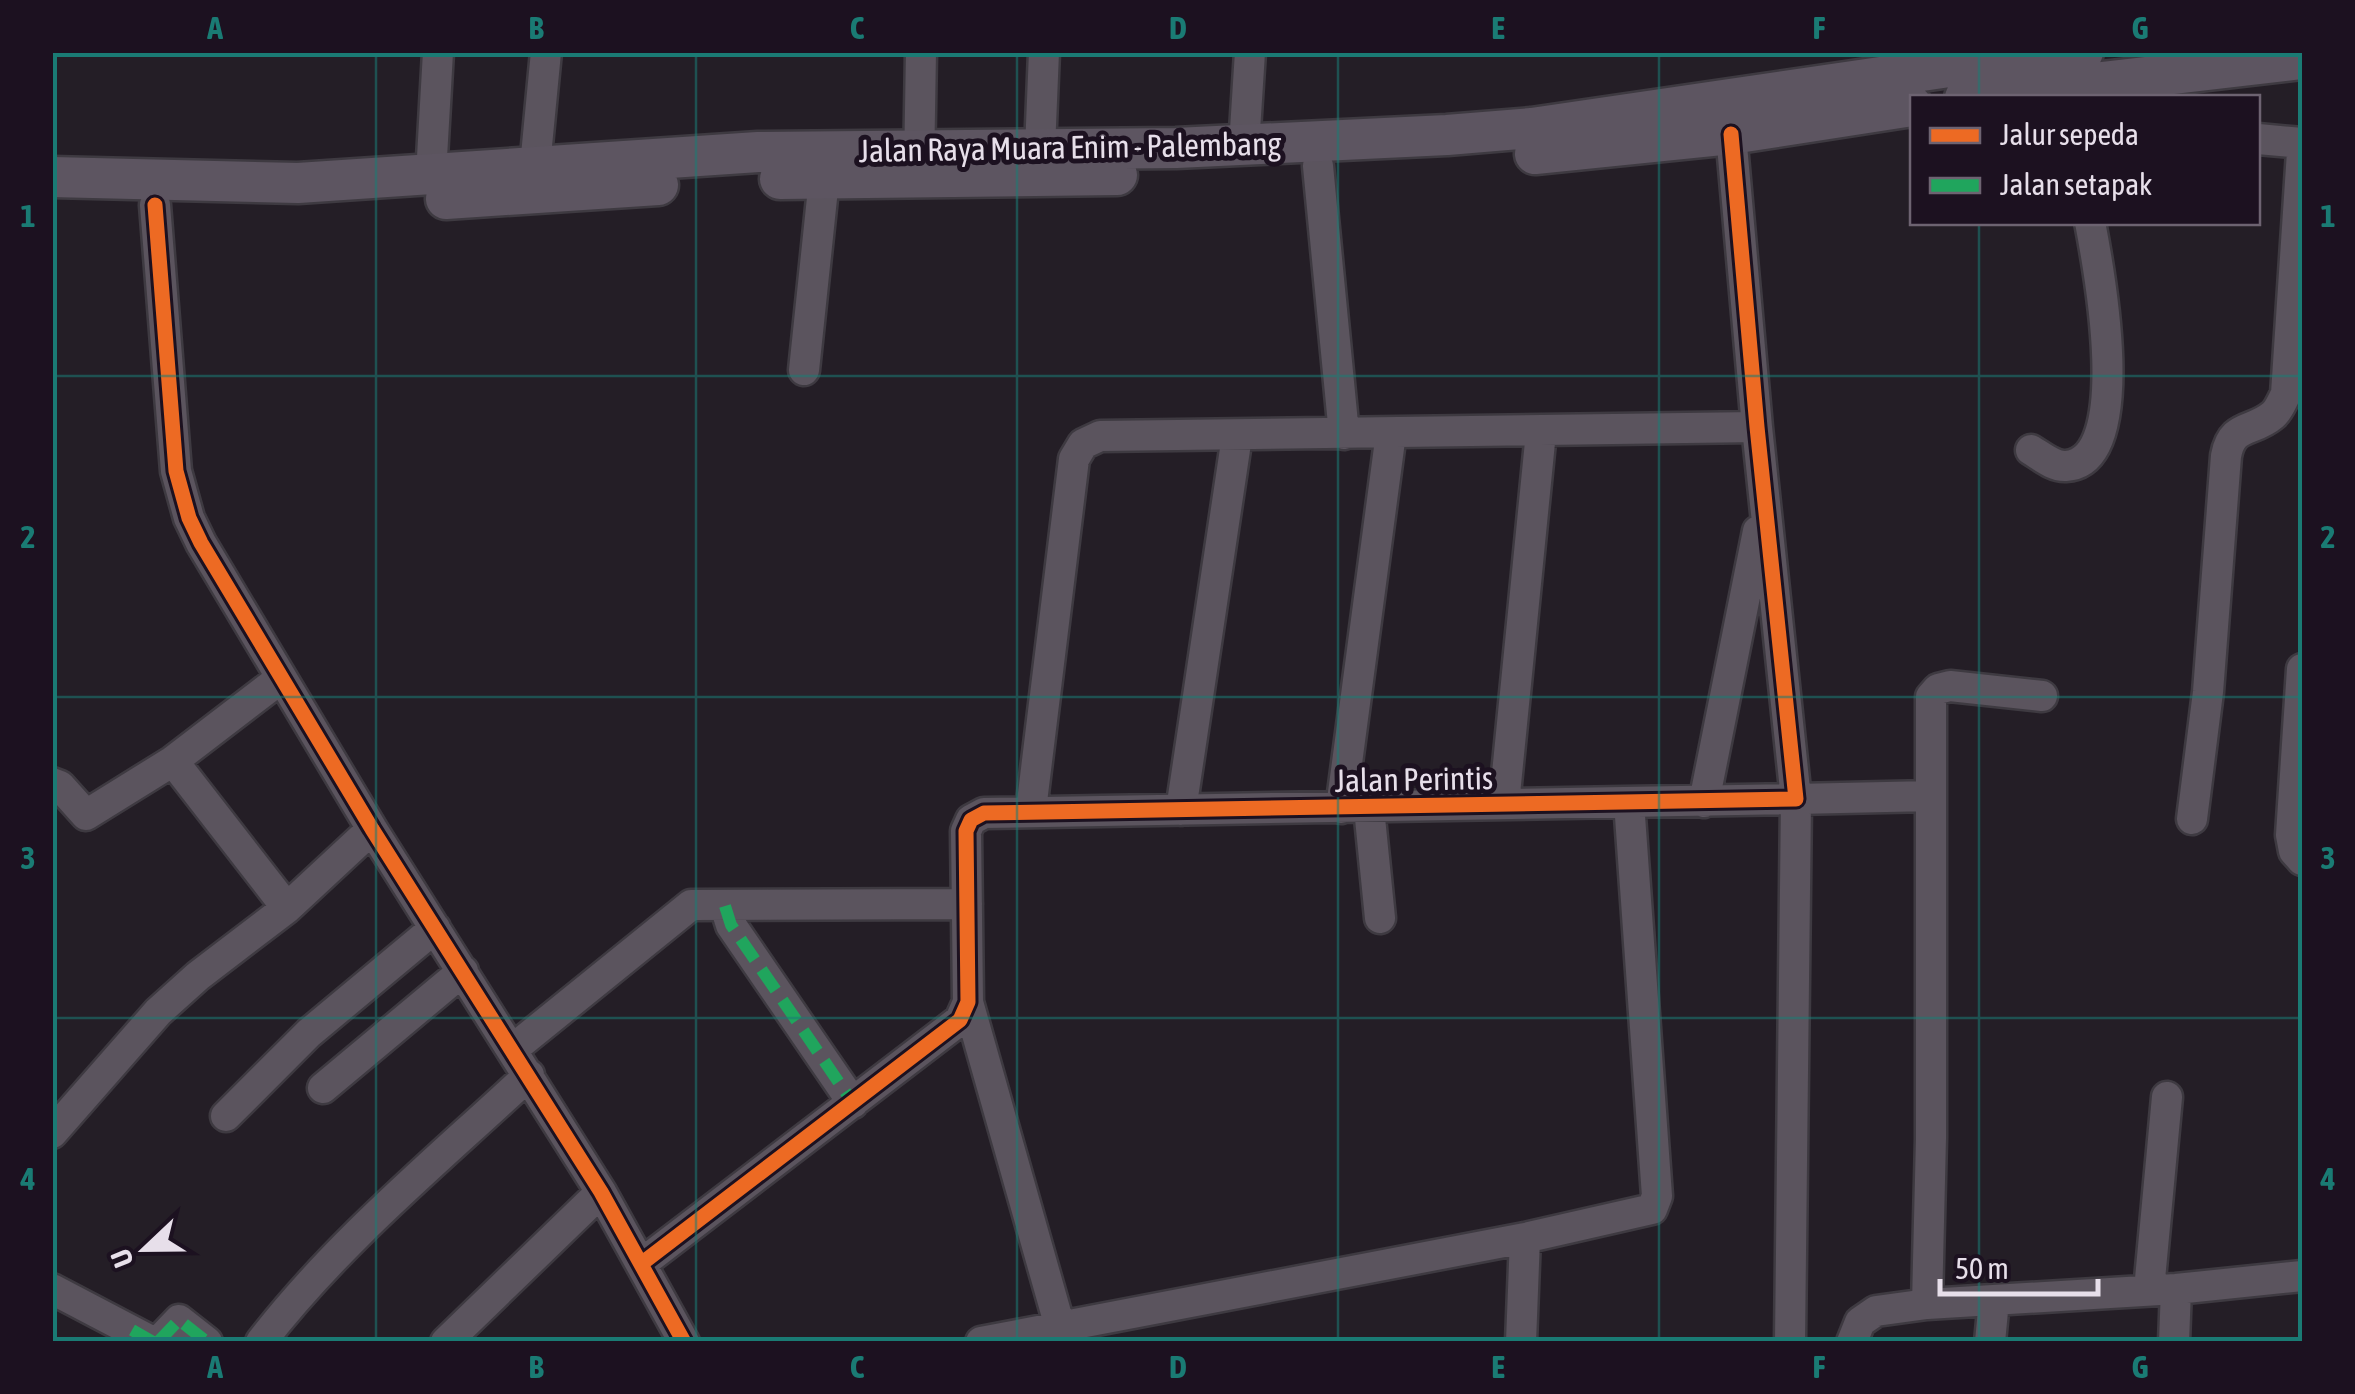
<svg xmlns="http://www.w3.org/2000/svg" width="2355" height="1394" font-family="'Asap Condensed',sans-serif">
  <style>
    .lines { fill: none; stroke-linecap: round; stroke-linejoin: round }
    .minor-casing { stroke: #3e3a41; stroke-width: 35 }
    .major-casing { stroke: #3e3a41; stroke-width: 45 }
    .minor { stroke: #5b545e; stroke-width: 30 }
    .major { stroke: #5d5561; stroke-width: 40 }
    .quiet { stroke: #20a55d; stroke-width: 12; stroke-dasharray: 25 12; stroke-linecap: butt }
    .cycleway-casing { stroke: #1c1120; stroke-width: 21 }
    .cycleway { stroke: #ed6a23; stroke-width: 15 }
    .grid { fill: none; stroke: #1a7b74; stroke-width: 2.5; stroke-opacity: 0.55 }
    .labels { text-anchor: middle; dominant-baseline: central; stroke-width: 10; stroke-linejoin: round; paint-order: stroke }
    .street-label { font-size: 32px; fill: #e7dfea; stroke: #1c1120 }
    .neatline { fill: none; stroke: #1a7b74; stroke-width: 4 }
    .grid-label { font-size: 32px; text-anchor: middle; font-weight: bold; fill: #1a7b74 }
  </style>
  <rect width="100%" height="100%" fill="#241e26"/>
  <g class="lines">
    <g class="minor-casing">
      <path id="minor" d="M2258,139L2302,143
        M1244,146L1250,52
        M1040,149L1044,52
        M535,166L546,52
        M1318,166L1344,434
        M919,169L921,52
        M431,175L438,52
        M155,205L176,471L189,518L201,543L372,829L601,1192L684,1342
        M804,370L824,179
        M2031,450C2041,456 2054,467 2066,466C2136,462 2098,264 2090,222
        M2302,669L2291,835L2294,851L2302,860
        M173,761L287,908
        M52,783L60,786L86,815L173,761L280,679
        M1704,802L1758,531
        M1504,804L1541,432
        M1341,808L1391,433
        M1369,808L1380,918
        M1031,810L1074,459L1083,444L1100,436L1757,427
        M1181,810L1237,436
        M2192,819L2208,692L2226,456C2232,423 2252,433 2273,415C2279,410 2282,401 2286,394L2302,152
        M725,906L731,925L853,1103
        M968,1002L1060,1327L1058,1342
        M513,1049L691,905L967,904
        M323,1088L463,971
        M226,1116L309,1033L435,928
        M52,1133L158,1012L198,976L287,908L372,829
        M641,1264L960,1020L968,1002L966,831L971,820L984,813L1796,799L1757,427L1731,134
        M52,1289L153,1342
        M2149,1290L2167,1097
        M1927,1304L1931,1138V697L1938,689L1950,686L2042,696
        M158,1342L179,1320L207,1342
        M261,1342C338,1242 437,1161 529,1075
        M446,1342L601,1192
        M981,1342L1525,1238L1652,1209L1657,1196L1629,802
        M1521,1342L1525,1238
        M1790,1342L1796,799L1931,796
        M1852,1342L1860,1322L1876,1311L1927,1304L2176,1289L2302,1276
        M1990,1342L1994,1300
        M2174,1342L2176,1289"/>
    </g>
    <g class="major-casing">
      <path id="major" d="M1965,98L2302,59
        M1535,154L1731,134L1912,106
        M52,177L298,183L758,152L1176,148L1447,135L1532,128L1949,67L2083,52
        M780,179L1117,175
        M446,199L658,185"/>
    </g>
    <use href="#minor" class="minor"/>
    <use href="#major" class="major"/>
    <path class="quiet" d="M725,906L731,925L853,1103
      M132,1330L153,1342
      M158,1342L179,1320L207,1342"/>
    <g class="cycleway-casing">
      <path id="cycleway" d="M155,205L176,471L189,518L201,543L372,829L601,1192L684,1342
        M641,1264L960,1020L968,1002L966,831L971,820L984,813L1796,799L1757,427L1731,134"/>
    </g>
    <use href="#cycleway" class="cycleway"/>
  </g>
  <path class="grid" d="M376,52V1342M696,52V1342M1017,52V1342M1338,52V1342M1659,52V1342M1979,52V98M1979,222V1342M52,376H2302M52,697H2302M52,1018H2302"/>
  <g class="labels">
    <g class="street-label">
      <text transform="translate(1070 147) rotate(-1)">Jalan Raya Muara Enim - Palembang</text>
      <text transform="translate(1414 779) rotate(-1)">Jalan Perintis</text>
    </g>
  </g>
  <rect width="2355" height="1394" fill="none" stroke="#1c1120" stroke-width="110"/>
  <rect x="1910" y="95" width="350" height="130" fill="#1c1120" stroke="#6d6371" stroke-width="2.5"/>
  <rect x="1930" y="128" width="50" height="15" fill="#ed6a23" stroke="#6d6371" stroke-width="2.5"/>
  <text x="2000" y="145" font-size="30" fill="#e7dfea">Jalur sepeda</text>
  <rect x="1930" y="178" width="50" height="15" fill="#20a55d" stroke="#6d6371" stroke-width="2.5"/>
  <text x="2000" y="195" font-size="30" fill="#e7dfea">Jalan setapak</text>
  <g transform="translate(145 1249) rotate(248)" stroke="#1c1120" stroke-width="8" paint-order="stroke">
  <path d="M0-8L18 38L0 25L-18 38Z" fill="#e7dfea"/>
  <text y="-15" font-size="28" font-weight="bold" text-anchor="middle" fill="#e7dfea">U</text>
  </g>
  <path d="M1940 1279v15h158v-15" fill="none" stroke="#e7dfea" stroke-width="5"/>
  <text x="1955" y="1279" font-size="30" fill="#e7dfea" stroke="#1c1120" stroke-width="8" paint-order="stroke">50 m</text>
  <rect x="55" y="55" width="2245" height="1284" class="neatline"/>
  <g class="grid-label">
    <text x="215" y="39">A</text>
    <text x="536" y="39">B</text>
    <text x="857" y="39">C</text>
    <text x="1178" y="39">D</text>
    <text x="1498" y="39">E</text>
    <text x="1819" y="39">F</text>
    <text x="2140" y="39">G</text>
    <text x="28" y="227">1</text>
    <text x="2328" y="227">1</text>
    <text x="28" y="548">2</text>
    <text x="2328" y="548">2</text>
    <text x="28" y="869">3</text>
    <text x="2328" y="869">3</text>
    <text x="28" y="1190">4</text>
    <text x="2328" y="1190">4</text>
    <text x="215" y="1378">A</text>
    <text x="536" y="1378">B</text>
    <text x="857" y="1378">C</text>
    <text x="1178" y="1378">D</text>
    <text x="1498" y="1378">E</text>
    <text x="1819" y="1378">F</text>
    <text x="2140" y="1378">G</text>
  </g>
</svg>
